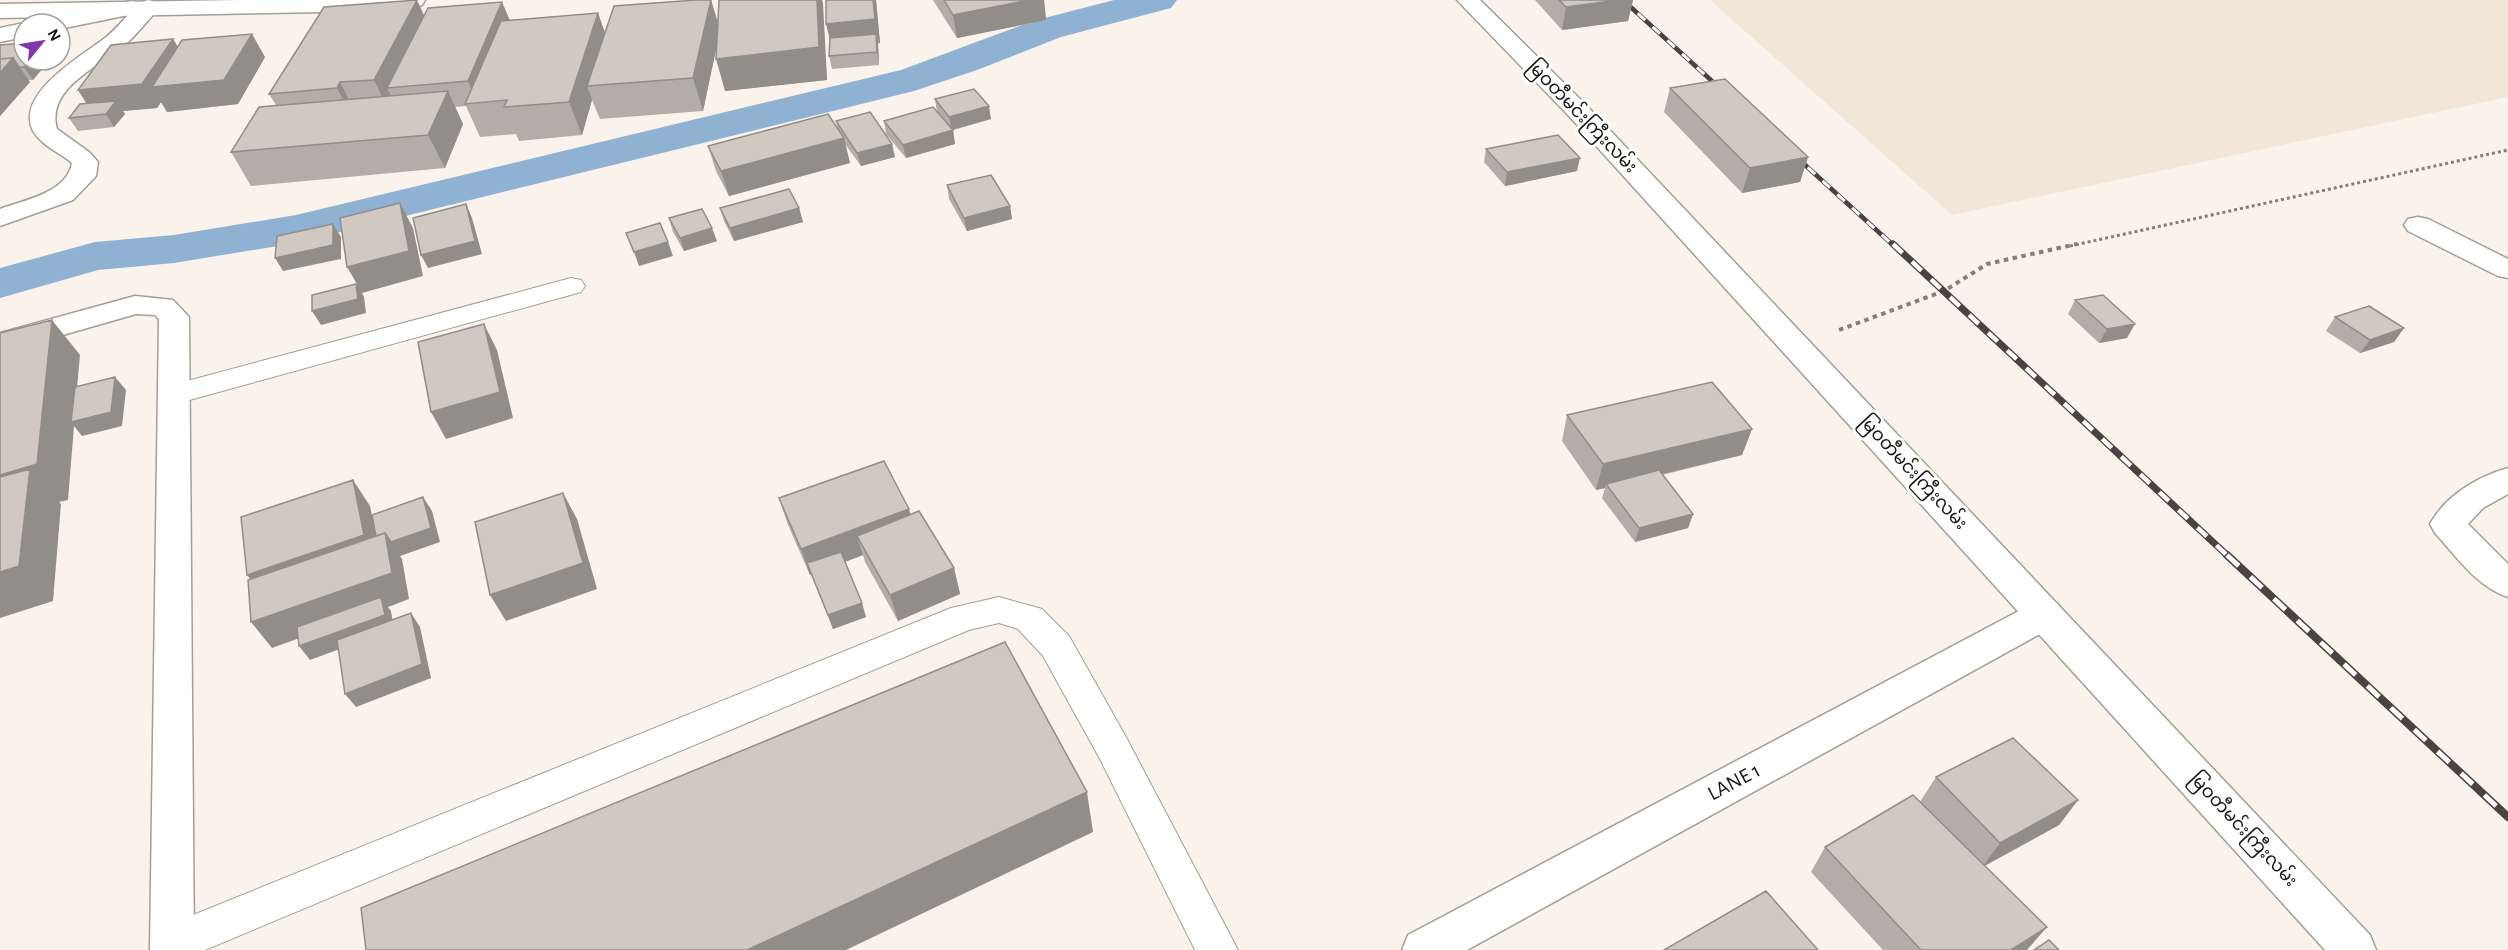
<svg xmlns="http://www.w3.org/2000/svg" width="2508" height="950" font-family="'Alegreya Sans','Noto Sans Myanmar',sans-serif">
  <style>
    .built { fill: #f1e6d7 }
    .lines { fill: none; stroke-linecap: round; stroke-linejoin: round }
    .canal { fill: #8fb2d3; fill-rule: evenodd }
    .lane-casing { stroke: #a49e96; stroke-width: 2 }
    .street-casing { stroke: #a49e96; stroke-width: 3 }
    .secondary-casing { stroke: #a49e96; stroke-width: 3 }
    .primary-casing { stroke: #a49e96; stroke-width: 3 }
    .path-far1 { stroke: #827e78; stroke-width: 3; stroke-dasharray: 3 3; stroke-linecap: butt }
    .path { stroke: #827e78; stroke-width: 4; stroke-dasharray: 4.5 4.5; stroke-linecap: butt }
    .lane { fill: #fff; fill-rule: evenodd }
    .street { fill: #fff; fill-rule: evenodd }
    .secondary { fill: #fff; fill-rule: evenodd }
    .primary { fill: #fff; fill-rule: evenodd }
    .rail-far2-casing { stroke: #484541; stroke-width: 4.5 }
    .rail-far1-casing { stroke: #484541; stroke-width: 7 }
    .rail-casing { stroke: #484541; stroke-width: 8 }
    .rail-far2 { stroke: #fff; stroke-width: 3; stroke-dasharray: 10; stroke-linecap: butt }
    .rail-far1 { stroke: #fff; stroke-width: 4.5; stroke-dasharray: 13; stroke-linecap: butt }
    .rail { stroke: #fff; stroke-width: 5; stroke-dasharray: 16; stroke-linecap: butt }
    .wall { fill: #b2ada6 }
    .shaded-wall { fill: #918d87 }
    .building { fill: #cfc9c1; stroke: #918d87; stroke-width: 1.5 }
    .labels { text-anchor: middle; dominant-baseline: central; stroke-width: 6; stroke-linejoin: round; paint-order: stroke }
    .street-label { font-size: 18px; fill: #171512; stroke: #fff }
    .near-street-label { font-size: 21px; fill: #171512; stroke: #fff }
  </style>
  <rect width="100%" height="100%" fill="#faf3eb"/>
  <path class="built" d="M1710,0H2508V97L1952,215Z"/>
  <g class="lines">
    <path class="canal" d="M1114,0H1177L1171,8L1061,37L977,70L914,91L296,243L174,263L98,270L0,298V268L95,242L174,235L296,215L901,70L1033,21Z"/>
    <g class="lane-casing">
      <path id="lane" d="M571,278L581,280L585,286L581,292L175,404L165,401L160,394L165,387Z
        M999,597L1042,609L1069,636L1126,737L1238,950H1195L1100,759L1043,656L1018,629L999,623L969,630L205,950H153L150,944L156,930L951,608Z"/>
    </g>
    <g class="street-casing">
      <path id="street" d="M148,0L156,2L159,7L156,12C146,22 137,34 127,43C102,66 45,87 57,129L89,152L98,162L96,176L73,200L0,226V209C24,200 67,193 72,163C59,152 42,146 33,131C15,95 78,58 101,41C111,34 119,25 128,15L60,29V24H42L45,19L53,17L132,1L139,3Z
        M24,23L27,24H24V37L0,42V28Z
        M2418,217L2428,219L2508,259V278L2498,276L2408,231L2404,225L2408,219Z
        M135,296L173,300L189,317L194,950H150L159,319L155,315L136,314L0,353V333Z
        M2508,468V494L2483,508L2468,524L2508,564V597C2477,587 2456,556 2435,533L2430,524C2446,495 2477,477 2508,468Z
        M2045,600L2058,604L2063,614L2058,624L1467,950H1402L1408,935L2032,604Z"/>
    </g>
    <g class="secondary-casing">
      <path id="secondary" d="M1457,0H1480L1587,106L2370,935L2376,950H2325L1569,116Z"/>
    </g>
    <g class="primary-casing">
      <path id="primary" d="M239,0H425L422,5L414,7L323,12L0,18V4Z"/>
    </g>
    <path class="path-far1" d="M2070,246L2508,150"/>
    <path class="path" d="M1839,330L1944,291L1987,264L2077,244"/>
    <use href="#lane" class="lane"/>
    <use href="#street" class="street"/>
    <use href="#secondary" class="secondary"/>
    <use href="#primary" class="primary"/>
    <g class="rail-far2-casing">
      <path id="rail-far2" d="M1623,0L1724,92
        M1793,154L1894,246"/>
    </g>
    <g class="rail-far1-casing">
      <path id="rail-far1" d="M1893,244L2229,557"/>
    </g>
    <g class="rail-casing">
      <path id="rail" d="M2227,555L2508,817"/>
    </g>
    <use href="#rail-far2" class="rail-far2"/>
    <use href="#rail-far1" class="rail-far1"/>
    <use href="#rail" class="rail"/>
  </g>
  <path class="wall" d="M417,0L424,15L510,20L598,13L605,33L696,0H711L718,22L719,0H822L827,80L725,91L716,49L703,111L600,119L592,100L582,135L519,141L516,134L480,137L466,106L455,107L463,124L445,168L251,186L231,152L276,105L269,94Z
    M826,0H876L880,43H878L879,65L832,69L829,56L830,39Z
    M933,0H1044L1046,20L957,38Z
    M1535,0H1633L1628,21L1562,30Z
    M173,39L178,47L265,57L238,104L167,112L161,102L157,108L123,111L125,114L114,127L78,131L69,118L86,103L78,90Z
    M24,43L33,80H28L30,82L0,116V45Z
    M1670,88L1808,157L1800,182L1742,193L1664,112Z
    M935,99L991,119L953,130L955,144L906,158L886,134L884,121L937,112Z
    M836,121L895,157L861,166L845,144L850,163L729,196L716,171L708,146L838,129Z
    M1486,149L1577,171L1505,186L1484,162Z
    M947,185L1010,206L1012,219L967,231L949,199Z
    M720,208H799L803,222L734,241L724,221Z
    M669,218L717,241L684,251L673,232Z
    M2075,300L2127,338L2099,343L2068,314Z
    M2335,317L2404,328L2394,342L2360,353L2326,331Z
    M1567,415L1752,429L1742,455L1662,475L1693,514L1688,528L1635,542L1602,498L1605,488L1596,490L1562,441Z
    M779,498L909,509L910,514L954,568L960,594L898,621L865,562L863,555L845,562L866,617L833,629L811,574L810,575L788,525Z
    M1936,777L2078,800L2059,825L1985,866L2027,950H1883L1811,872L1825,847L1929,812L1920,802Z"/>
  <path class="shaded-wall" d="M417,0L431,32L387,88L395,104L390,113L374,80Z
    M711,0L720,31L703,111L693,78Z
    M817,0H822L823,3L827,80L725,91L716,59Z
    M873,0H876L880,43H878L879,65L877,52L832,48L826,24Z
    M1029,0H1044L1046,20L957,38L953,15Z
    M1619,0H1633L1628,21L1562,30L1566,7Z
    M502,2L512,25L477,103L468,81Z
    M598,13L609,45L587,86L592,100L582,135L569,102Z
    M252,34L265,57L238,104L167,112L161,102L157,108L123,111L125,114L114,127L106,114H94L78,90L173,39L187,63Z
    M13,58L30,82L0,116V73Z
    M30,60H50L33,80L24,67Z
    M340,82L357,116L354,122L337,88Z
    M448,91L463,124L445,168L428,135Z
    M989,106L991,119L952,130L949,117Z
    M953,130L955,144L906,158L903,145Z
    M844,138L850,163L729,196L721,171Z
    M892,144L895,157L861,166L857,153Z
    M1808,157L1800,182L1742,193L1750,168Z
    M1580,158L1577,171L1505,186L1507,172Z
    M400,203L413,228L423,276L362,293L364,297L366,313L321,325L312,311L357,284L347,267Z
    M466,204L472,218L482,254L428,268L421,255Z
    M1010,206L1012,219L967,231L964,218Z
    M799,208L803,222L734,241L730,228Z
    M333,224L341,237V259L283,271L275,258Z
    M712,228L717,241L684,251L680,238Z
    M668,242L673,256L639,266L634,252Z
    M52,320L80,355L74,422L115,377L126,390L122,426L82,436L74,426L68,500L59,502L61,504L53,601L0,618V475Z
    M484,324L497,350L513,418L446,439L431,412Z
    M2135,324L2127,338L2099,343L2107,329Z
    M2404,328L2394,342L2360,353L2370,340Z
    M1752,429L1742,455L1608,487L1606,484L1605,488L1596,490L1603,464Z
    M353,480L370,506L381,561L268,601L247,575Z
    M563,493L577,519L597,589L506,621L490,595Z
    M423,497L432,511L440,542L400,556L402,559L409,599L388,607L391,611L394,629L310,660L299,646L383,608L272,648L251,622L385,533Z
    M909,509L915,535L857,536L863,555L812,574L807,563L811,574L810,575L801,549Z
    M1693,514L1688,528L1635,542L1639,528Z
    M954,568L960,594L898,621L890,595Z
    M862,603L866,617L833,629L828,615Z
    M411,613L420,627L431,678L356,707L345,694Z
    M1087,792L1093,832L846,950H747Z
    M2078,800L2059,825L1982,867L2000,843Z
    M2047,927L2027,950H2011Z"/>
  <path class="building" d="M417,0L374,80L340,82L337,88L269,94L324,7Z
    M696,0H711L693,78L587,86L614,6Z
    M719,0H817L819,47L716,59Z
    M826,0H873L875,19L826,24Z
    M944,0H1029L953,15Z
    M1559,0H1619L1566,7Z
    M502,2L468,81L387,88L428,8Z
    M598,13L569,102L504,107L507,100L465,104L501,21Z
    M252,34L224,80L152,87L182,40Z
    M876,34L877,52L829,56L830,38Z
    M173,39L142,84L78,90L111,45Z
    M24,43V60H30L24,67H19L13,58L0,59V45Z
    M13,58L0,73V59Z
    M1725,79L1808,157L1750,168L1670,88Z
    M974,89L989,106L949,117L935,99Z
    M448,91L428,135L231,152L259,107Z
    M116,101L106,114L69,118L80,104Z
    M933,107L953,130L903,145L884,121Z
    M870,112L892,144L857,153L836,121Z
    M828,114L844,138L721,171L708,146Z
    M1558,135L1580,158L1507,172L1486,149Z
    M991,175L1010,206L964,218L947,185Z
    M789,189L799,208L730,228L720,208Z
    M400,203L409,251L347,267L340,218Z
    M466,204L475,241L421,255L413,218Z
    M702,209L712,228L680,238L669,218Z
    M660,223L668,242L634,252L626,233Z
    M333,224V245L275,258L277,236Z
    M356,284L358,299L312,311V295Z
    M2103,295L2135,324L2107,329L2075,300Z
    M2369,306L2404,328L2370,340L2335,317Z
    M52,320L37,464L0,475V333Z
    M484,324L500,392L431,412L418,342Z
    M115,377L111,412L71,422L75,387Z
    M1712,382L1752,429L1603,464L1567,415Z
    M884,461L909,509L801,549L779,498Z
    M30,469L19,566L0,572V477Z
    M1659,470L1693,514L1639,528L1606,484Z
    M353,480L364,535L247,575L241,517Z
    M563,493L583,563L490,595L475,522Z
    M423,497L431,528L391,542L385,533L376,536L372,515Z
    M919,511L954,568L890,595L857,536Z
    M385,533L392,573L251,622L248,580Z
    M841,552L862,603L828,615L807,563Z
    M381,597L385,615L299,646L297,627Z
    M411,613L422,664L345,694L337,640Z
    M1005,642L1087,792L747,950H366L361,908Z
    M2013,738L2078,800L2000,843L1936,777Z
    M1913,795L2047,927L2011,950H1921L1825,847Z
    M1766,891L1818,950H1664Z
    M2049,940L2059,950H2034Z"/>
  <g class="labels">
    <g class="street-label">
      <text transform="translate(1582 117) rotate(46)">မြဝတီမင်းကြီးလမ်း</text>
      <text transform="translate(1913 473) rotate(47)">မြဝတီမင်းကြီးလမ်း</text>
      <text transform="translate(2243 830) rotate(47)">မြဝတီမင်းကြီးလမ်း</text>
    </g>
    <g class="near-street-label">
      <text transform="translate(1734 782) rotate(-28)">LANE 1</text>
    </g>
  </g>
  <g transform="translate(42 42) rotate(60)"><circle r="28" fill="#ffffff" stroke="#a2a1a0" stroke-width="1.5"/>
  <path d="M0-4.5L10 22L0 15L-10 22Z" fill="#7e38ab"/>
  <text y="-9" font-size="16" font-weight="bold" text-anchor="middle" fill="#171512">N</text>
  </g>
</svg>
